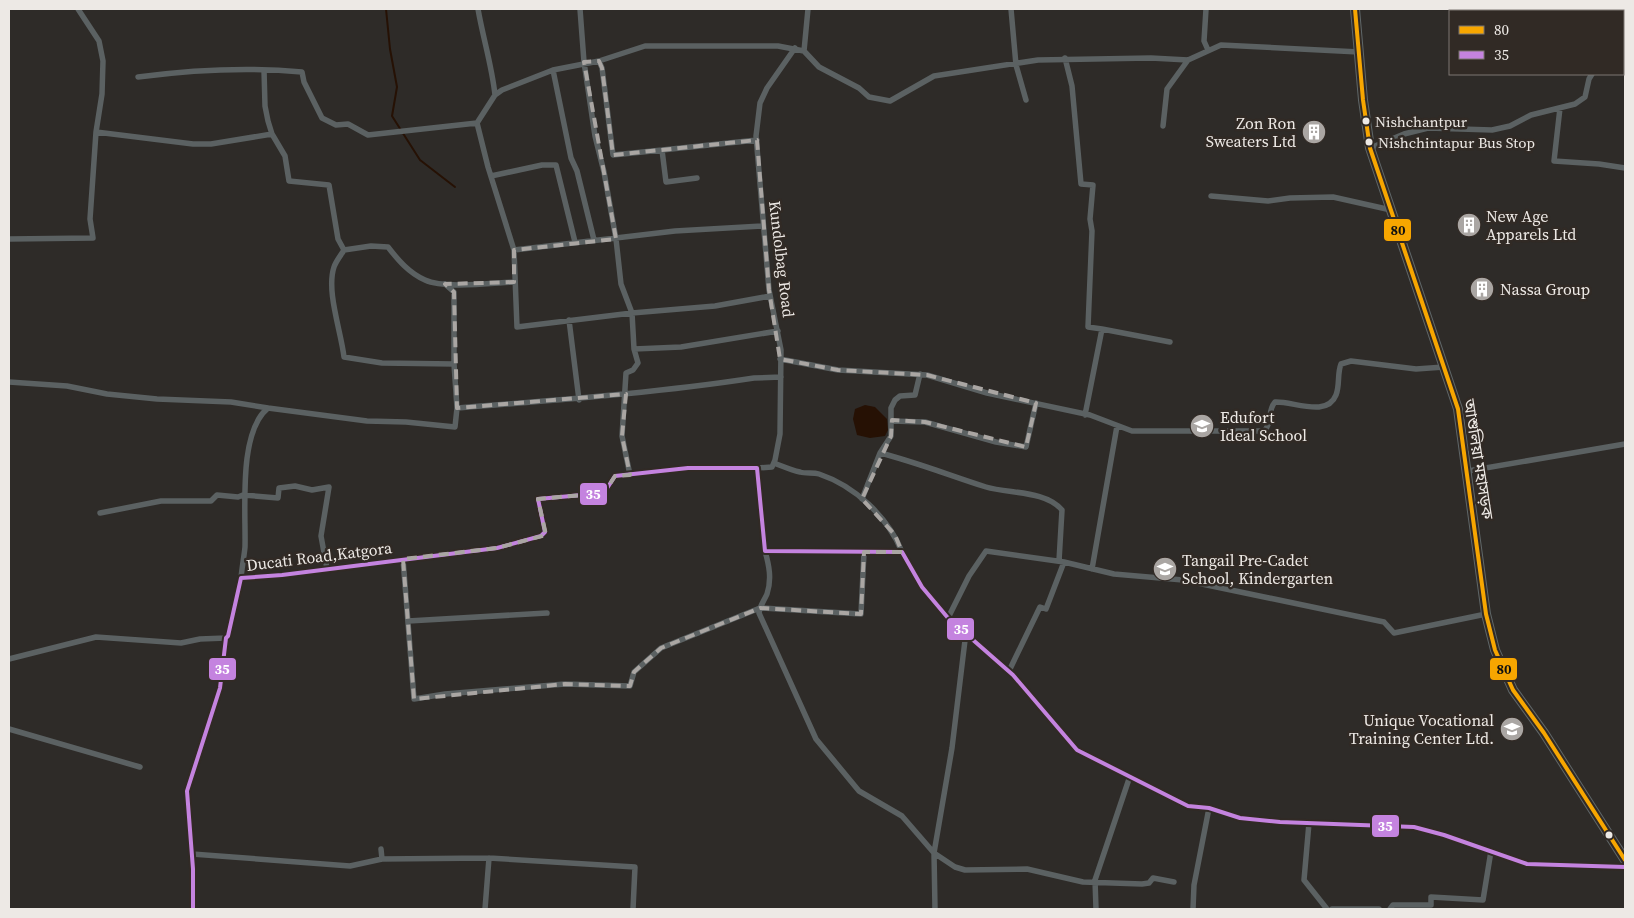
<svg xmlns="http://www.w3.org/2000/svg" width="1634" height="918" font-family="'Source Serif 4','Noto Sans Bengali',serif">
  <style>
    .water { fill: #261104 }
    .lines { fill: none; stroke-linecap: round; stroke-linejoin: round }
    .stream { stroke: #261104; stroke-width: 2 }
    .street { stroke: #5b6162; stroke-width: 5.5 }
    .highway { stroke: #5f6769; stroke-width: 10 }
    .bus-1-casing { stroke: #312a25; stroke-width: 8 }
    .bus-2-casing { stroke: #312a25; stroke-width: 8 }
    .bus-1 { stroke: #f7a600; stroke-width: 4 }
    .bus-2 { stroke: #c483df; stroke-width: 4 }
    .marked { fill: none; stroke: #aaa6a3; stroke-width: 4; stroke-dasharray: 10 6; stroke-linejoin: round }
    .bus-dot { fill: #ede9e5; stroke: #312a25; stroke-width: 2 }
    .labels { text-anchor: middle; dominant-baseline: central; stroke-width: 5; stroke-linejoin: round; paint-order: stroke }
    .bus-label { font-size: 15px; fill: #ede9e5; stroke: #312a25; text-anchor: start }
    .poi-label { font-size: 16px; fill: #ede9e5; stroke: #312a25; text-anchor: start }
    .street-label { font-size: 16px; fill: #ede9e5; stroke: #312a25 }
    .line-badge { stroke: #312a25; stroke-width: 2 }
    .badge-label { font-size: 14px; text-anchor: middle; font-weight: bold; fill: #fff }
    .pale-badge-label { font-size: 14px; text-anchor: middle; font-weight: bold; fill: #111 }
  </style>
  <rect width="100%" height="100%" fill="#2e2b28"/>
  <path class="water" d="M865,405L875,407L887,419L888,430L885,436L870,438L857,435L853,419L855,409Z"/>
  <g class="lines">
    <path class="stream" d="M386,9L390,49L397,87L392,116L420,160L455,187"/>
    <path class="street" d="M478,9C483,38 492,66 495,95
      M580,9L584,62L595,136L604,172L616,239L621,284L632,313L634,349L638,363L633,370L626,373L622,436L630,475
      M1011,9L1016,65L1026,100
      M1206,9L1204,41L1208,50
      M804,51L808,9
      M1065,58L1072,86L1081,184L1093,185L1090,219L1092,231L1088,327L1102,329
      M599,61L602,68L613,155L662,150L666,182L697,178
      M264,70L265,106L268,121L272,134L285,156L289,181L329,185L338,239L344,250L371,246L388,247C398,260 409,273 425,280C444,289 492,283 514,282
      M553,70L571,158L577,171L594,240
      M1623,70H1625
      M138,77C192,70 248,67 302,72L304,82L322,118L336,125L348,124L368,135L477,123L495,95L502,90L553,70L599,61L645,46H778L804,51L819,67L859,88L869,97L890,101L934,76L1038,60L1151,58L1188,60L1221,45L1359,52
      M1560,108L1554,161L1599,164L1625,168
      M477,123L488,167L514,250L517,327L632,313L715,306L770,296
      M1163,126L1167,89L1188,60
      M96,132L193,144H211L272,134
      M1370,148L1404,134L1428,128L1492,130L1510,126L1531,115L1575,104L1585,97L1589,79L1592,74
      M662,150L757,140
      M491,176L542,165H556L575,242
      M1211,196L1268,201L1290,198L1333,197L1391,210
      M9,239L93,238L90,219L96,132L102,94L103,61L99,41L78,9
      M344,250C341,255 336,261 334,267C326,291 341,331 344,357L382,363L454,364
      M514,250L675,231L762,226
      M445,284L454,292V364L457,408
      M569,320L579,400
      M634,349L681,347L778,331
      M780,359L838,370L927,375L987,393L1090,415L1132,431H1264C1273,422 1267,411 1275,402C1293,401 1327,418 1336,395C1340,385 1337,374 1341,364L1351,361L1416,369L1444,367
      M9,382L67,386L107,394L157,399L231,402L268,408
      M1085,415L1102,329L1170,342
      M891,421L925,422L996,442L1026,447L1036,403
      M880,453L891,436V408L895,400L900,396L915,395L920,374
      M774,463C782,466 791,470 800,472C806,474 813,472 819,474C855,486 888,517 902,552
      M757,468L772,467L775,460L780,434L781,350L769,290L756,136L760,103L767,88L795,48
      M1468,471L1625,444
      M862,499L880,453C916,462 951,476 986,487C1009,494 1045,490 1062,510L1059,561
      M100,513L161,501H211L217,495L238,497L243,495L278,498L279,488L295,486L312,490L329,487L321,536L327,569
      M765,551C769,565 772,579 767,594C764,601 760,605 759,613L816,739L859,791L902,816L934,853L935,909
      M403,559L414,699L445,694L565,684L630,686L634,672L661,648L760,608L861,614L864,552
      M1092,569L1117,426
      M241,578C242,567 244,557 245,547C246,511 238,432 268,408L367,421L406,422L455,427L457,408C556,400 656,393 754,378L781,377
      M948,618L969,576L986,551L1064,562L1114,574L1183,580L1384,622L1394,633L1486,614
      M408,621L547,613
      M966,632L952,748L934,853L955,867L965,870L1027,869L1083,882L1142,884L1149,883L1153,878L1174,882
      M9,659L96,637L181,643L200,639L226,638
      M1009,671L1040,607L1046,609L1064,562
      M9,729L140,767
      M1309,823L1304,880L1327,909
      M381,849L382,859L489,858L635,867L633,909
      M192,854L350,866L382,859
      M193,909V869L187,791L220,688L226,638L228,636L241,578L282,575L497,548L541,536L545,532L538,499L604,493L615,476L688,468H757L765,551L902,552L922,587L948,618L1013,675L1077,750L1188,806L1209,808L1240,818L1280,822L1414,827L1444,835L1527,864L1625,867
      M485,909L489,858
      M1096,909L1095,880L1130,776
      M1193,909L1194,885L1209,808
      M1332,909H1379
      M1390,909L1393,905H1431V897L1483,900L1491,851"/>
    <path class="highway" d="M1355,9L1363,100L1370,148L1458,409L1486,614L1495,650L1513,690L1544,733L1625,860"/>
    <g class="bus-1-casing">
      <path id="bus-1" d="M1355,9L1363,100L1370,148L1458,409L1486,614L1495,650L1513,690L1544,733L1625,860"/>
    </g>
    <g class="bus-2-casing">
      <path id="bus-2" d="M193,909V869L187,791L220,688L226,638L228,636L241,578L282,575L497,548L541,536L545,532L538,499L604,493L615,476L688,468H757L765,551L902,552L922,587L948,618L1013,675L1077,750L1188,806L1209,808L1240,818L1280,822L1414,827L1444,835L1527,864L1625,867"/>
    </g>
    <use href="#bus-1" class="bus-1"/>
    <use href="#bus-2" class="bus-2"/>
  </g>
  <path class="marked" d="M599,61L602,68L613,155L757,140L769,290L780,359L838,370L927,375L1036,403L1026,447L925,422L892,420L891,436L862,499L895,535L902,552H864L861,614L760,608L661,648L634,672L630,686L565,684L414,699L403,559L497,548L546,535L538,499L604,493L615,476L630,475L622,436L626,394L457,408L454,292L445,284L514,282V250L616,239L584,62Z"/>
  <defs>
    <g id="building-disc" transform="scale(1.25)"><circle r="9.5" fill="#aaa6a3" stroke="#312a25"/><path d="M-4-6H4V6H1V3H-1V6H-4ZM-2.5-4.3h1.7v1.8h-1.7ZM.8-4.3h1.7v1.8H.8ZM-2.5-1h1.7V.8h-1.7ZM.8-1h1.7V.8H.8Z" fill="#fff"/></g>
    <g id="school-disc" transform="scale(1.25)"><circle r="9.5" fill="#aaa6a3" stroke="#312a25"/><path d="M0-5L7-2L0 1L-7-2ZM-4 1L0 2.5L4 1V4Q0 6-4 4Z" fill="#fff"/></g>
  </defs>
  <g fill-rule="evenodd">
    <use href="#building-disc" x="1314" y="132"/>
    <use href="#building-disc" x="1469" y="225"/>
    <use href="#building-disc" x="1482" y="289"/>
    <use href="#school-disc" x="1202" y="426"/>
    <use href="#school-disc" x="1165" y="569"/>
    <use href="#school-disc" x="1512" y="729"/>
  </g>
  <g class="bus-dot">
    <circle cx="1366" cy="121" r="4.5"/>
    <circle cx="1369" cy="142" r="4.5"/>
    <circle cx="1609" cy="835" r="4.5"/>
  </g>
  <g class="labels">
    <g class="bus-label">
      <text x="1375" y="121">Nishchantpur</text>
      <text x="1378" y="142">Nishchintapur Bus Stop</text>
    </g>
    <g class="poi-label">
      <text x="1296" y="123" text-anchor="end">Zon Ron<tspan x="1296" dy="18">Sweaters Ltd</tspan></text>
      <text x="1486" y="216">New Age<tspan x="1486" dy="18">Apparels Ltd</tspan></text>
      <text x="1500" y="289">Nassa Group</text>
      <text x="1220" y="417">Edufort<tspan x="1220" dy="18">Ideal School</tspan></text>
      <text x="1182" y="560">Tangail Pre-Cadet<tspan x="1182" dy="18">School, Kindergarten</tspan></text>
      <text x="1494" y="720" text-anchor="end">Unique Vocational<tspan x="1494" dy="18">Training Center Ltd.</tspan></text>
    </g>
    <g class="street-label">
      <text transform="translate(782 259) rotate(83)">Kundolbag Road</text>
      <text transform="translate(1479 459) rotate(81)">আশুলিয়া মহাসড়ক</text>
      <text transform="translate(319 556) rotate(-7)">Ducati Road,Katgora</text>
    </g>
  </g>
  <g class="line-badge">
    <rect x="1383" y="218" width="29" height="24" rx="5" fill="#f7a600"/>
    <rect x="579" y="482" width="29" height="24" rx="5" fill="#c483df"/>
    <rect x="946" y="617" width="29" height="24" rx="5" fill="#c483df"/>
    <rect x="208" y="657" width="29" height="24" rx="5" fill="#c483df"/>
    <rect x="1489" y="657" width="29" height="24" rx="5" fill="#f7a600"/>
    <rect x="1371" y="814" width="29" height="24" rx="5" fill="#c483df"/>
  </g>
  <g class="badge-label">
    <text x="593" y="499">35</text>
    <text x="961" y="634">35</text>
    <text x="222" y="674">35</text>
    <text x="1385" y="831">35</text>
  </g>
  <g class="pale-badge-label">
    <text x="1398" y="235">80</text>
    <text x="1504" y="674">80</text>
  </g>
  <rect width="1634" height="918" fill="none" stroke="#ede9e5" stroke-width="20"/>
  <rect x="1449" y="10" width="175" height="65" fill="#312a25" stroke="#7c7672"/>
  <rect x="1459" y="26" width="25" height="8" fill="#f7a600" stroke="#7c7672"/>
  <text x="1494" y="35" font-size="15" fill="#ede9e5">80</text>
  <rect x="1459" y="51" width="25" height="8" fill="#c483df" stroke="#7c7672"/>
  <text x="1494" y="60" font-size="15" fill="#ede9e5">35</text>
</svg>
